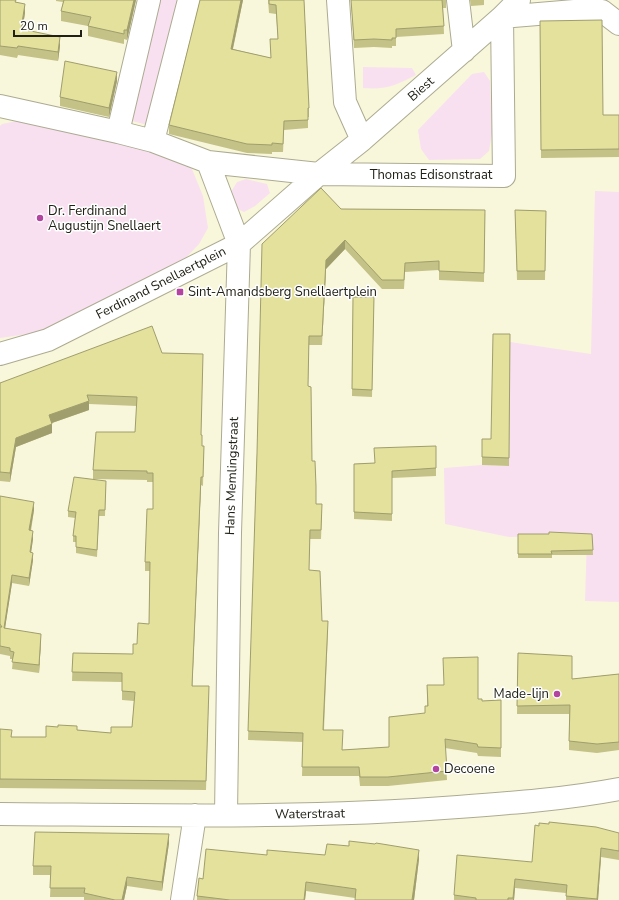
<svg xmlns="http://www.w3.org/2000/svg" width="619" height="900" font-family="'Nunito Sans',sans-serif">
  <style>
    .green { fill: #f8e0f1 }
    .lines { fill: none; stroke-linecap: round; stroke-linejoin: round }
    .minor-casing { stroke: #acab91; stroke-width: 24 }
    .minor { stroke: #fff; stroke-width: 22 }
    .wall { fill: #c4c286 }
    .shaded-wall { fill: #a09e6d }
    .building { fill: #e4e19c; stroke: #a09e6d }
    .poi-dot { fill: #b344a0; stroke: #fff; stroke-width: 1.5 }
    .labels { text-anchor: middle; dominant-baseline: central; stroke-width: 3; stroke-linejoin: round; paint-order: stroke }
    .street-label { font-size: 13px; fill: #212016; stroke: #fff }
    .poi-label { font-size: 13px; fill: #212016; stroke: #fff; text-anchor: start }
  </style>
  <rect width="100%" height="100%" fill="#f8f7db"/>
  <path class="green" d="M159,0H179L148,125L128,120Z
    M363,67L412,68L416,75C396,85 387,90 363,88Z
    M484,72L490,81L492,133L489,151L480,159L429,160L421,149L418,130L472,74Z
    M22,120L175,156L192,169L203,196L208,228L199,244L179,265L42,332L0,338V126L2,124Z
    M246,179L267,184L270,193L255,206L244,212L236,208L231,192L237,182Z
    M595,191L619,192V602L585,601L587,535L509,537L445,524L444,468L482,465L509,466L510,342L591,354Z"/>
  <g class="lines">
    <g class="minor-casing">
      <path id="minor" d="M338,0L345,102L362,140
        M458,0L464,51
        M0,106L118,132L153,141L208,162L319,174L504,176L502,17L586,10L602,11L619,24
        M118,132L149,0
        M153,141L189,0
        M208,162L239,244L230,533L226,815
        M0,354L48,340L239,244L319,174L362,140L502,17L519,0
        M0,814C153,815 306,819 458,807C512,803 566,799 619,789
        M182,900L195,815"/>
    </g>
    <use href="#minor" class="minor"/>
  </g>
  <path class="wall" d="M0,0L17,2L25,13L22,30L60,46L58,61L18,55L17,58L0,55Z
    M56,0H136L127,40L124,39V44L88,36V26L61,21V11L63,2L56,1Z
    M200,0H243L233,49L271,58L270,39H278L276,14L269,13L268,0H304L309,108V117H308V128L284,130L283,152H272V154L247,153L169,134V125Z
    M351,0H446V8H443L444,34L396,37V46H392V48L374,47L354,48Z
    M470,0H484V5L471,6Z
    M540,21L603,115H619V157L541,158Z
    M117,81L109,117L60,106V97Z
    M341,209L485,210L484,282L439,280V270L405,272L404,289H382L345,249L326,269L322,345H309L308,386L312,461L316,504L322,513L321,539H310L309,570L322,621L328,630L324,730L342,750L389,747L425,713V706H427V685L482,701L501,700V757L478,756L477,753L445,748L447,780L388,786H360L359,776H302L303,742L248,740L257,453Z
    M515,210L546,211L545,280H517Z
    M353,297H374L372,397L352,396Z
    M510,334L509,466L482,465V439H491Z
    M162,353L201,435L202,446H204L203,486L201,485L192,686H209L206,790L0,788V729L12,737H46L77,730L111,733L132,727L134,701L122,700V682L72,681L73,653L133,654L137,644L149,624L150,571H145V562L153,509V482H147V480L93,479V470L135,432L137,406L89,404V410L52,423V433L16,447L10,482L0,481V383Z
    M436,446V476L392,478V521L354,519V464L374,463Z
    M106,481L105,516H99L97,557L76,553V542H73V536L75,518L68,517V511Z
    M0,496L34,510L31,531L33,539L31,552L33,560L29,586L12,583L5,628L41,641L39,673L12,669L13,659H10V656L0,654Z
    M518,534H592L593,555H552V558H518Z
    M518,653L572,679L619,674V750L597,753L569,750V714H517Z
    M619,833V860L601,857L598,900H566V893L515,888L514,900H454V895L532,862Z
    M169,843L162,891L127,886L124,900H84V897H50L51,875H33V866Z
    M267,855H325L419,859L414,900H355V898L306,891L305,900H197V896L203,879Z"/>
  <path class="shaded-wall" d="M134,0H136L127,40V30Z
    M241,0H243L231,57V49Z
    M25,4V13L21,39V29Z
    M60,37V46L58,61V52Z
    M117,72V81L109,117V108Z
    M345,240V249L326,269L322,345L326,260Z
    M89,401V410L49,424V415Z
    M52,424V433L16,447L10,482V473L16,438Z
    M201,477V485L192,694V686Z
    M34,502V510L29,538V530Z
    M33,531V539L30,560V552Z
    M33,553V560L29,586V578Z
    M12,575V583L4,635V628Z
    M41,634V641L39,673V665Z
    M169,834V843L162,891V882Z
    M601,848V857L598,900H597Z
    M419,850V859L414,900H412Z
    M127,877V886L124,900H122Z
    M515,879V888L514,900H513Z
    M306,882V891L305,900H304Z"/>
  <path class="building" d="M0,0H16L15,2L25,4L21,29L60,37L58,52L18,46L17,48L0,46Z
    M64,0H134L127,30H124V34L88,26L91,17L61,11Z
    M200,0H241L231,49L271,58L270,39H278L276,5L269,4V0H304L309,108H308V120L284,121L283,144L272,143V145L247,144L169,125Z
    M351,0H442L444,26L396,29V38H392V40L374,39L354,40Z
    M602,20L603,115H619V149L541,150L540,21Z
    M65,61L117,72L109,108L60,97Z
    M321,188L341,209L485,210L484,273L439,271V261L405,263L404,280H382L345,240L326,260L322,336H309L308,386L311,387L312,461H315L316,486V504H322L321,530H310L309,570L320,571L322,621H328L323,730H343L342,750L389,747V717L425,713V706H428L427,685H444L443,658L478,657V699H482V701L501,700V748L478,747L477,744L445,739L447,771L388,777H360L359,767H302L303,733L248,731L257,453L262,244Z
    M515,210L546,211L545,271H517Z
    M353,297H374L372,390L352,389Z
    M152,326L162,353L203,354L201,435H202V446H204L203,477H201L192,686H209L206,781L0,779V729L12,730L11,737H46V726L58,727V725L77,726V730L111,733V727H132L135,692L122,691V673L72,672L73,653L133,654V644H137L138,623L149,624L150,562H145L147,509H153V473H147V471L93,470L96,432H135L137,397L87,395L89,401L49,415L52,424L16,438L10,473L0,472V383Z
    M493,334H510L509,458L482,457V439H491Z
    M436,446V468L392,471V514L354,512V464L375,463L374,448Z
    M74,477L106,481L105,510H99L97,550L76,547V536H73L76,512L68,511Z
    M0,496L34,502L29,530L33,531L30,552L33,553L29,578L12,575L4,628L41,634L39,665L12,662L14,652L10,651V648L0,646V627H2L0,624Z
    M549,532L592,534L593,550L551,551L552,554H518V534H549Z
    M518,653L572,656V679L619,674V742L597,744L569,741L570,705L517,706Z
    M549,822L596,827L619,833V851L601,848L597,899L566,896L567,885L515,879L513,898H508V900H476V898L454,895L457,855L532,862L535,825L539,826V823L549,824Z
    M35,832L169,834L162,882L127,877L122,900H115L84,893L85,888H50L51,866H33Z
    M349,841L375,844L376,843L419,850L412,900H355L356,889L306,882L304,900H230L197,896L199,878L203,879L206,849L267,855V850L325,855L327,844L349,846Z"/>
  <g class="poi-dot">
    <circle cx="40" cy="218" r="4"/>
    <rect x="176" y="288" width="8" height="8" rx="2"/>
    <circle cx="557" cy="694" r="4"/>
    <circle cx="436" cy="769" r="4"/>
  </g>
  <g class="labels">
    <g class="street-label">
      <text transform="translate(421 89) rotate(-41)">Biest</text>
      <text x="431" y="175">Thomas Edisonstraat</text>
      <text transform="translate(161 283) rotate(-27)">Ferdinand Snellaertplein</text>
      <text transform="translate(232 476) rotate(-88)">Hans Memlingstraat</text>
      <text transform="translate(310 814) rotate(-1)">Waterstraat</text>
    </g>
    <g class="poi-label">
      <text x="48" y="211">Dr. Ferdinand<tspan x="48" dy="15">Augustijn Snellaert</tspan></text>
      <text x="188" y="292">Sint-Amandsberg Snellaertplein</text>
      <text x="549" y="694" text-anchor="end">Made-lijn</text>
      <text x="444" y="769">Decoene</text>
    </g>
  </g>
  <path d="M14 30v6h67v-6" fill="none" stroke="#212016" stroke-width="2"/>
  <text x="20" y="30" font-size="12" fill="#212016" stroke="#ffffff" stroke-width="3" paint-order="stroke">20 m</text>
</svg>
